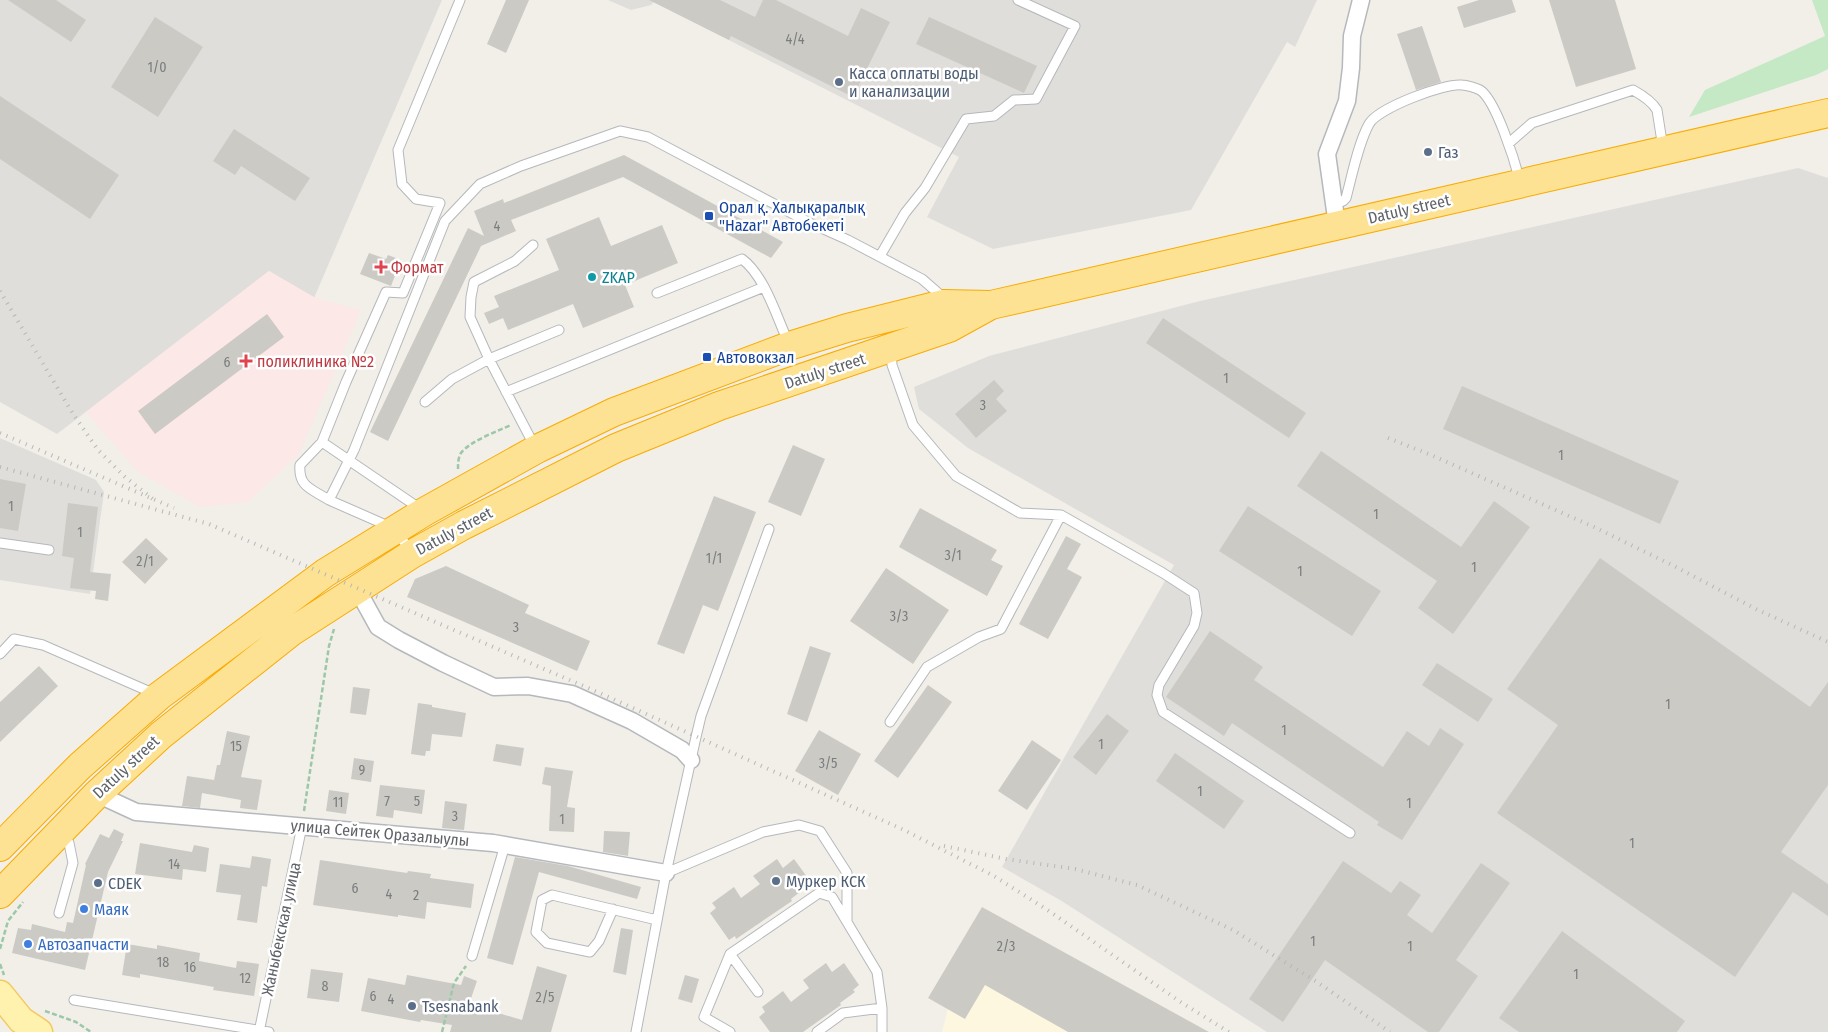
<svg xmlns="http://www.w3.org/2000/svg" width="1828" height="1032" font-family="'Fira Sans Condensed',sans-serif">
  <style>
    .commercial { fill: #fef7e0 }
    .industrial { fill: #e0deda }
    .medical { fill: #fce8e6 }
    .green { fill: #c5e8c5 }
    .building { fill: #cccac5 }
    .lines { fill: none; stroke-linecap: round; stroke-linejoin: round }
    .lane-casing { stroke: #b5b8bc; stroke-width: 11 }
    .street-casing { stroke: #b5b8bc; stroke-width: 19 }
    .primary-casing { stroke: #f2c960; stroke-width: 29 }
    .highway-casing { stroke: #f9ab00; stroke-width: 30 }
    .path { stroke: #9cc7a9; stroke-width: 2.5; stroke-dasharray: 5 2.5; stroke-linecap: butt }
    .lane { stroke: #fff; stroke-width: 9 }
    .street { stroke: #fff; stroke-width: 16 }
    .primary { stroke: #fff2af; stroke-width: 26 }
    .highway { stroke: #fde293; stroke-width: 28 }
    .rail { stroke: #b6b7b8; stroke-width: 4; stroke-dasharray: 1 6; stroke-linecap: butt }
    .service-dot { fill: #5c6f8a; stroke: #fff; stroke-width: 2 }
    .transit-dot { fill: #1a4fb4; stroke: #fff; stroke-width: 2 }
    .health-dot { fill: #e0444e; stroke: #fff; stroke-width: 2 }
    .culture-dot { fill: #0f9aa8; stroke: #fff; stroke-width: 2 }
    .shop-dot { fill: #3f7fe0; stroke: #fff; stroke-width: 2 }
    .labels { text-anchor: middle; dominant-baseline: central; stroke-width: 5; stroke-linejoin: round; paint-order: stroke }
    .number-label { font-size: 14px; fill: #7a7d7f }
    .service-label { font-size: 16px; fill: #4e5e75; stroke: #fff; text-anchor: start }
    .transit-label { font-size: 16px; fill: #164399; stroke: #fff; text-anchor: start }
    .street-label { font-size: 16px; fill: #5f6368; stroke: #fff }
    .health-label { font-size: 16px; fill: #be3a42; stroke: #fff; text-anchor: start }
    .culture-label { font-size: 16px; fill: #0d838f; stroke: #fff; text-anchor: start }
    .shop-label { font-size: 16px; fill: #366cbe; stroke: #fff; text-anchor: start }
  </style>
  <rect width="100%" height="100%" fill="#f1efe8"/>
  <path class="commercial" d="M982,907L1209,1032H942L948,1009L928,998Z"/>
  <path class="industrial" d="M0,0H442L314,298L269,271L57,434L0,402Z
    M608,0H1317L1295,47L1287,42L1191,210L993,249L927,217L959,157L654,2L651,5L631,10Z
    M1798,168L1828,178V1032H1267L1060,900L1002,867L1174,565L968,448L919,409L914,387L989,356L1196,302Z
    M0,438L96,480L104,492L90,594L0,580Z"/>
  <path class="medical" d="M269,271L314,297L361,310L299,454L248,502L200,507L137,471L86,412Z"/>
  <path class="green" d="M1812,0H1828V69L1816,75L1689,117L1705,90L1825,36Z"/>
  <path class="building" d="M8,0H56L86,20L71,42Z
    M506,0H529L506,53L487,44Z
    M649,0H720L755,17L763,0H776L848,36L861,8L890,22L853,97L731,36L729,40Z
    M1479,0H1512L1516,12L1464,28L1457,7Z
    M1549,0H1615L1636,69L1576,87Z
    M155,17L203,47L158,117L111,87Z
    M929,17L1037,66L1024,93L916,44Z
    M1422,26L1441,82L1416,90L1397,34Z
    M0,96L119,175L90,219L0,159Z
    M234,129L310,178L295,201L241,166L235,175L213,161Z
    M624,155L783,242L771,258L623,177L511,220L516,231L481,246L388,441L370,432L468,228L484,236L474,211L503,199L504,203Z
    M599,217L611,246L662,225L678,263L625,285L634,307L583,328L573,304L508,330L503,318L489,324L484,313L499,307L494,296L559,270L546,239Z
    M369,253L386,259L388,255L401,260L391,286L360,274Z
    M267,314L284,337L155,434L138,411Z
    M1163,318L1306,413L1289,438L1146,343Z
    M994,380L1004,391L996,399L1007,411L976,438L955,414Z
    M1462,386L1679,481L1660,524L1443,429Z
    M793,445L825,459L801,516L768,502Z
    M1321,451L1461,547L1494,501L1530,527L1453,634L1418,608L1437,581L1297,486Z
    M0,479L26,484L18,531L0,528Z
    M714,496L756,512L718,611L703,605L684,654L657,644Z
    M68,503L98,507L90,572L111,574L108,601L95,599L96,591L70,588L74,558L62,556Z
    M1248,506L1381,591L1352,636L1219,551Z
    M920,508L997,550L991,560L1003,566L987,596L899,547Z
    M1066,536L1081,544L1067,569L1082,577L1048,639L1019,624Z
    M146,538L168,559L145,584L122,562Z
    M1600,558L1810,707L1828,682V785L1781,852L1828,884V916L1793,892L1735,977L1497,813L1558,725L1507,689Z
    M446,566L529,605L525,613L590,641L577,671L407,597L415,579Z
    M886,568L949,610L913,664L850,621Z
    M1210,631L1263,667L1254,680L1383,767L1407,731L1429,746L1440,728L1464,744L1402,840L1377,825L1379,822L1232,723L1224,736L1166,697Z
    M810,646L831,653L807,722L787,714Z
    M1437,663L1493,699L1478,722L1422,685Z
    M39,666L58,686L0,742V702Z
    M928,685L952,702L898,778L874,761Z
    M353,687L370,689L366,715L350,713Z
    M418,703L432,705V707L466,713L462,737L432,734L430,751H426L425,756L411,754Z
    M1107,714L1129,731L1096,775L1073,757Z
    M819,730L861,754L838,795L795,771Z
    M227,731L250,736L241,777L262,780L257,810L240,808L241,800L202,793L200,808L182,806L187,776L214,780L217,765H220Z
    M1032,740L1061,760L1027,810L998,791Z
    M496,744L524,748L521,766L493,761Z
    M1175,753L1244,801L1224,829L1156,781Z
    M354,758L374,761L371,782L351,779Z
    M545,767L573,771L567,807L575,808L574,832L549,831L551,786L542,784Z
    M380,785L425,790L422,814L394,810L393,818L376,816Z
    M329,790L349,793L346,814L326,811Z
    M445,801L467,804L464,830L442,828Z
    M114,829L124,834L121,841H123L108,872L85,970L12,953L18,928L31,930L32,924L65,932L67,922L73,923L86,865L85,864L100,834L109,838Z
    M604,831L630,832L628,856L603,852Z
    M140,843L192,852L194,845L209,848L206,872L183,869L182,880L135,874Z
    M252,856L271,859L267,887L262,886L257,923L237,920L241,895L216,892L220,864L250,868Z
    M515,857L568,866L641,887L637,899L539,872L513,965L487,958Z
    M777,859L783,868L794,859L810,881L803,886L805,888L791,899L792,901L736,939L735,936L729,940L710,913L716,908L712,903L734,887L741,898L760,884L753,876Z
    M320,860L407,873L408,871L431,874L430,878L474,884L471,908L427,902L425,919L398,915V917L313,905Z
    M1343,861L1391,893L1400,881L1421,895L1407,915L1432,933L1481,863L1510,883L1456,960L1478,976L1439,1032H1428L1325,960L1283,1022L1249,999Z
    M982,907L1209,1032H1068L985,985L965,1019L928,998Z
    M621,928L633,930L626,975L613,972Z
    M1562,931L1685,1021L1677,1032H1519L1499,1018Z
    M127,944L157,949V945L200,953L199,961L236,968L237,961L259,964L254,996L213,990L214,987L140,974V978L122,975Z
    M826,963L832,972L844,963L859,985L853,990L855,992L840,1003L841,1005L803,1032H770L759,1017L765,1012L762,1007L783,991L791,1002L809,988L803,980Z
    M537,966L567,975L551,1032H450L452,1025L421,1020L420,1022L361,1011L368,978L405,985L407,975L461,985L464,976L477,981L468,1007L494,1014L495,1012L522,1020Z
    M311,969L343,973L339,1002L307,998Z
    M685,975L699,979L692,1003L678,999Z"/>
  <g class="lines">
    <g class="lane-casing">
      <path id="lane" d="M1509,143L1532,123L1633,90C1642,95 1652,101 1657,110L1663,148
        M1334,205L1343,201L1346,198C1352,176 1358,144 1369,124C1378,108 1444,83 1462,85C1467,85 1476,88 1480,90C1496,100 1515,162 1520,181
        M533,245L515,261L474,282L471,297L470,317L489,359L535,447
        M880,256L905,213L925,188L966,119L994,116L1014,100L1036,99L1075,26L1018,0
        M657,293L742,259C765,276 777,318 789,344
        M891,352L892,365L913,425L956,476L1020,513L1061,515L1163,573L1194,593L1197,613L1194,626L1159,685L1157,695L1163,712L1350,833
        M506,392L764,287
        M425,402L452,379L489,359L559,330
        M322,442L422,510
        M329,500C312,489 298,487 300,465L322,442L346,382L386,292L403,293L440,203L416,199L402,184L398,150L460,0
        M0,543L49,550
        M411,552L395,529L329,500L354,450L445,221L480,184L521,166L620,131L648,137L810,223L848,240L922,279L945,299
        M0,654L14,639L43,645L155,694
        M890,722L927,667L979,637L1001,629L1061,515
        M666,873L763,832L799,825L820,831L847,873V922
        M613,909L599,941L590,952L547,943L536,932L542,900L552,895L657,920
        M59,913L73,863L69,843L64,834
        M730,954L758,992
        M472,956L505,845
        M74,1000L269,1032
        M259,1032L302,826
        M636,1032L666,873L696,737L701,716L769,529
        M730,1032L704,1017L730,954L819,893L832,897L877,972L882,1008V1032
        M817,1032L843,1013L882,1008"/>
    </g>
    <g class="street-casing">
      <path id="street" d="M1337,225L1327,154L1347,101L1351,68L1352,36L1361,0
        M357,589L378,627L399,640L443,663L494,687L528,686L572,694L632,721L682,750L691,760
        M97,794L136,812L493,843L666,873"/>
    </g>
    <g class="primary-casing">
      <path id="primary" d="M0,994L21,1020L39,1032"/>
    </g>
    <g class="highway-casing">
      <path id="highway" d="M0,847L80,766L159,696L325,573L424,512L537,449L614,412L789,346L847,328L943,304L991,305L1828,113
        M0,894L97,794L161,735L291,632L412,554L464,525L616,448L719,406L949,328L989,306"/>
    </g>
    <path class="path" d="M458,469C458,464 458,458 461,453C470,441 498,431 511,425
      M304,811L329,646L334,629
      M0,949L8,921L23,902
      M0,964L4,975
      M45,1011L76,1022L91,1032
      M442,1032L454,983L466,966"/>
    <use href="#lane" class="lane"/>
    <use href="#street" class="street"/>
    <use href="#primary" class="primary"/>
    <use href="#highway" class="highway"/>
    <path class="rail" d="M0,291L73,414L98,450L125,477L153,499
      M0,433L174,508
      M1388,438L1431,455L1594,527L1672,565L1758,610L1828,642
      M0,467L209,524L595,691L904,830L994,876L1049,911L1182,1003L1229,1032
      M944,846L1006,859L1075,869L1137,885L1233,930L1317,982L1390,1032"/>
  </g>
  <g class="service-dot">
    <circle cx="839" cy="82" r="5"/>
    <circle cx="1428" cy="152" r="5"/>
    <circle cx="776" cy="881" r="5"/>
    <circle cx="98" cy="883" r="5"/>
    <circle cx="412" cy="1006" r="5"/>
  </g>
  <g class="transit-dot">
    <rect x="704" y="211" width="10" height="10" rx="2.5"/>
    <rect x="702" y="352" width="10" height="10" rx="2.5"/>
  </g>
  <g class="health-dot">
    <path d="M378.5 259.5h5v5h5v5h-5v5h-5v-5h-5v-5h5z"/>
    <path d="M243.5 353.5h5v5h5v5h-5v5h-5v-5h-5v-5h5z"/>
  </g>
  <circle class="culture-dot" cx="592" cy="277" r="5"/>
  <g class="shop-dot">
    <circle cx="84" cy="909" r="5"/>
    <circle cx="28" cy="944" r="5"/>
  </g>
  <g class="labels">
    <g class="number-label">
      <text x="795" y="39">4/4</text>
      <text x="157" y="67">1/0</text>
      <text x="497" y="226">4</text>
      <text x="227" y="362">6</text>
      <text x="1226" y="378">1</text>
      <text x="983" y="405">3</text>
      <text x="1561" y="455">1</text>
      <text x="11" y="506">1</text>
      <text x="1376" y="514">1</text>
      <text x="80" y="532">1</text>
      <text x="953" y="555">3/1</text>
      <text x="714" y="558">1/1</text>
      <text x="145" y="561">2/1</text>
      <text x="1474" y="567">1</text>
      <text x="1300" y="571">1</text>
      <text x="899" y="616">3/3</text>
      <text x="516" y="627">3</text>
      <text x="1668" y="704">1</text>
      <text x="1284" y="730">1</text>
      <text x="1101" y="744">1</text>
      <text x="236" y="746">15</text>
      <text x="828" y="763">3/5</text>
      <text x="362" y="770">9</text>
      <text x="1200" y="791">1</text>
      <text x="387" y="801">7</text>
      <text x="417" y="801">5</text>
      <text x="338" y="802">11</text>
      <text x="1409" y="803">1</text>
      <text x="455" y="816">3</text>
      <text x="562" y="819">1</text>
      <text x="1632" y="843">1</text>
      <text x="174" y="864">14</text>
      <text x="355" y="888">6</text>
      <text x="389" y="894">4</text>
      <text x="416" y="895">2</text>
      <text x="1313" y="941">1</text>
      <text x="1006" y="946">2/3</text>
      <text x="1410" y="946">1</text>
      <text x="163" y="962">18</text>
      <text x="190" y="967">16</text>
      <text x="1576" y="974">1</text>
      <text x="245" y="978">12</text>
      <text x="325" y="986">8</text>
      <text x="373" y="996">6</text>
      <text x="545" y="997">2/5</text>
      <text x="391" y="999">4</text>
    </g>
    <g class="service-label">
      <text x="849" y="73">Касса оплаты воды<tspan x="849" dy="18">и канализации</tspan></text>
      <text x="1438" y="152">Газ</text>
      <text x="786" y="881">Муркер КСК</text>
      <text x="108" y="883">CDEK</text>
      <text x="422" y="1006">Tsesnabank</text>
    </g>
    <g class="transit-label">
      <text x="719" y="207">Орал қ. Халықаралық<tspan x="719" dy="18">"Hazar" Автобекеті</tspan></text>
      <text x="717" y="357">Автовокзал</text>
    </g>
    <g class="street-label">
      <text transform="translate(1409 209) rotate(-13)">Datuly street</text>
      <text transform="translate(825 371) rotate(-18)">Datuly street</text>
      <text transform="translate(454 531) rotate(-28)">Datuly street</text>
      <text transform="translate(126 767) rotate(-43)">Datuly street</text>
      <text transform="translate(380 833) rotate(5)">улица Сейтек Оразалыулы</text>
      <text transform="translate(281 929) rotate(-78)">Жаныбекская улица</text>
    </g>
    <g class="health-label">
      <text x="391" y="267">Формат</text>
      <text x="257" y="361">поликлиника №2</text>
    </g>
    <g class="culture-label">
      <text x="602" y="277">ZKAP</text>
    </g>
    <g class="shop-label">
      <text x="94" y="909">Маяк</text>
      <text x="38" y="944">Автозапчасти</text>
    </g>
  </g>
</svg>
